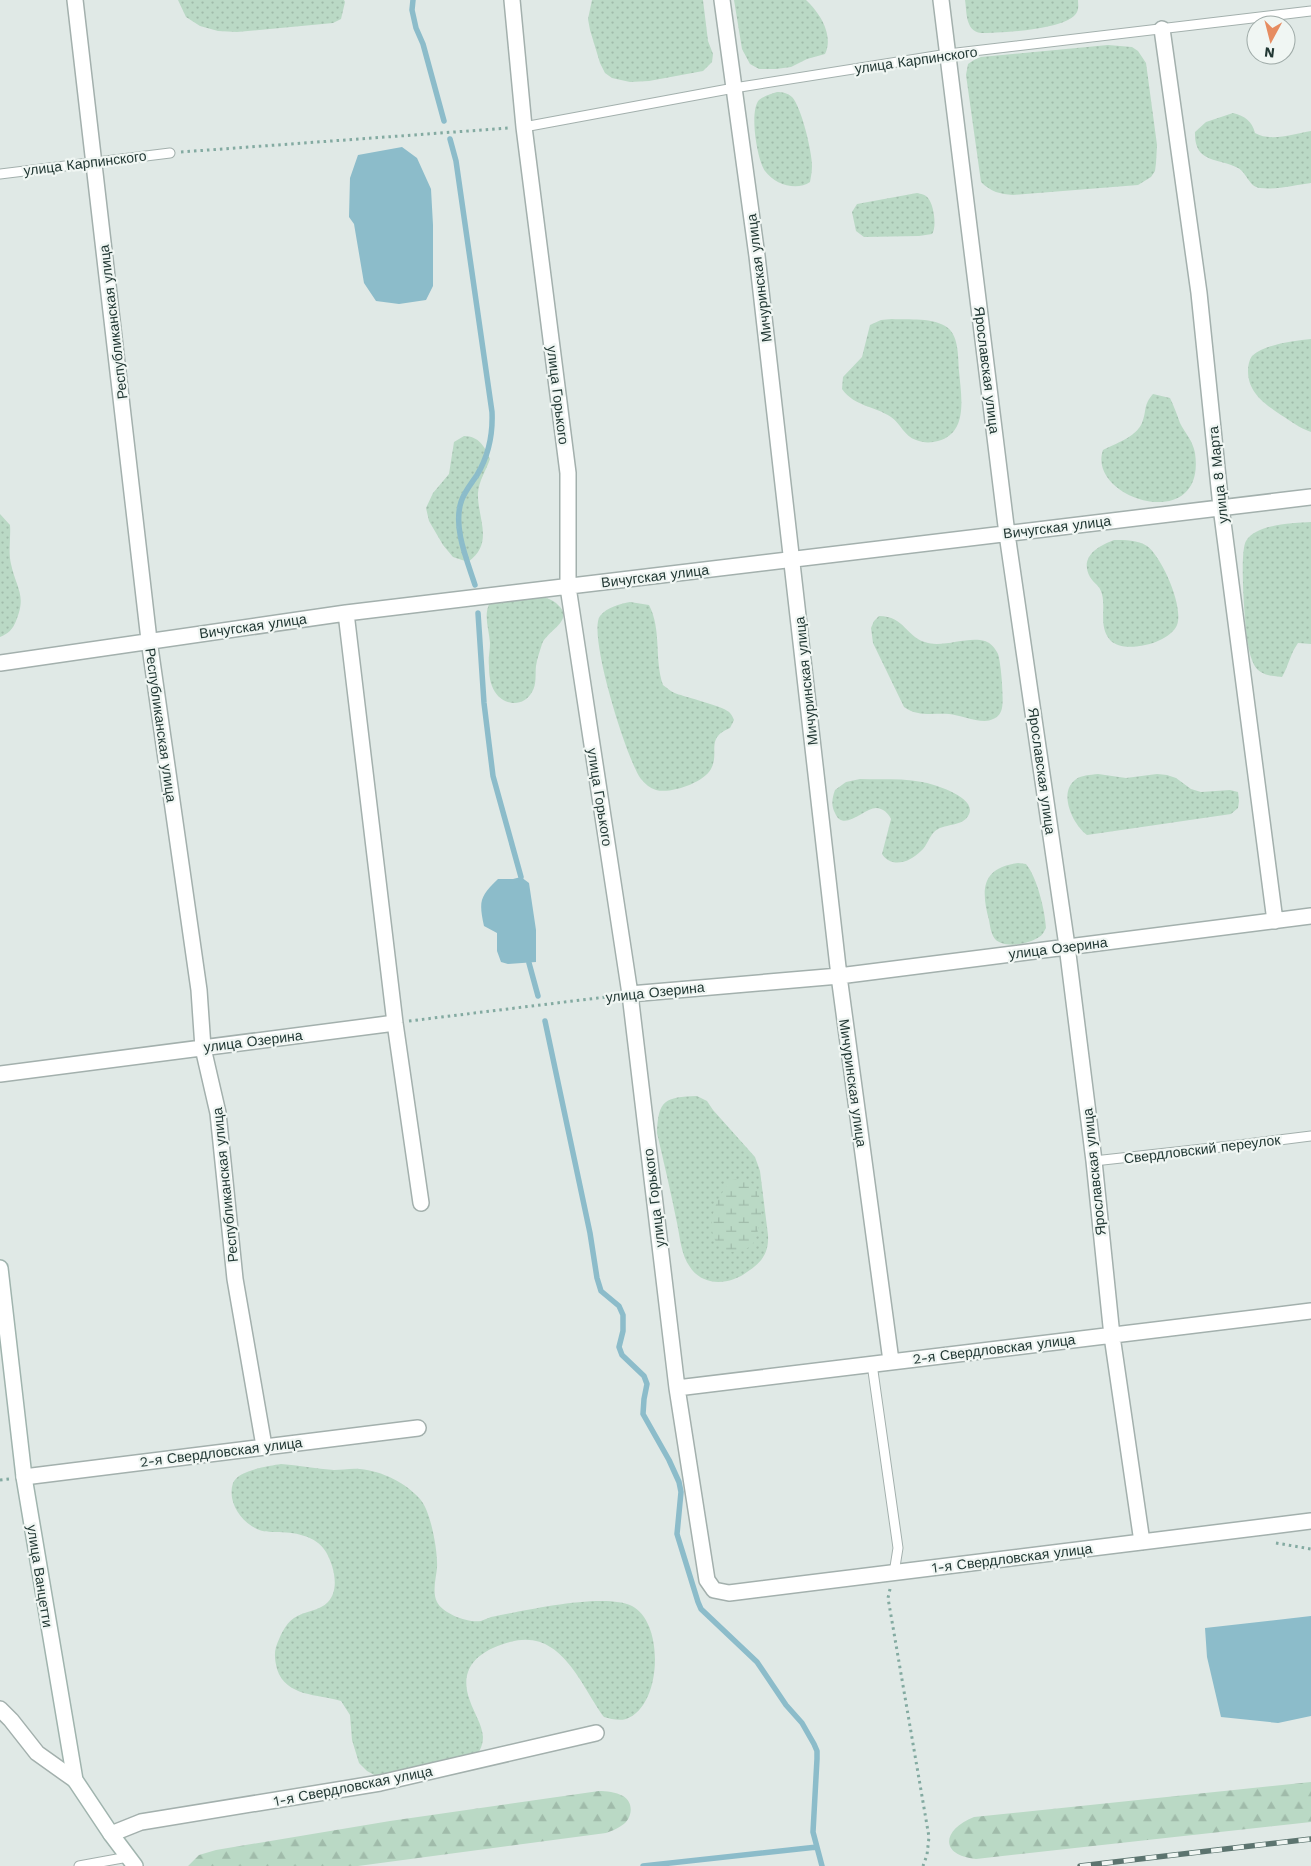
<svg xmlns="http://www.w3.org/2000/svg" width="1311" height="1866" font-family="'Work Sans',sans-serif">
  <style>
    .grass { fill: url(#grass-dots); fill-rule: evenodd }
    .forest { fill: url(#forest-firs) }
    .wetland { fill: url(#wetland-marsh) }
    .water { fill: #8cbcca }
    .lines { fill: none; stroke-linecap: round; stroke-linejoin: round }
    .stream { stroke: #8cbcca; stroke-width: 5.5 }
    .lane-casing { stroke: #a3b0ad; stroke-width: 11 }
    .street-casing { stroke: #a3b0ad; stroke-width: 18 }
    .secondary-casing { stroke: #a0b4ae; stroke-width: 18 }
    .path { stroke: #83aaa1; stroke-width: 3; stroke-dasharray: 2.5 4; stroke-linecap: butt }
    .lane { stroke: #fff; stroke-width: 9 }
    .street { stroke: #fff; stroke-width: 15 }
    .secondary { stroke: #fff; stroke-width: 15 }
    .rail-casing { stroke: #5c746f; stroke-width: 5.5 }
    .rail { stroke: #f0f6f3; stroke-width: 4; stroke-dasharray: 11; stroke-linecap: butt }
    .labels { text-anchor: middle; dominant-baseline: central; stroke-width: 4.5; stroke-linejoin: round; paint-order: stroke }
    .street-label { font-size: 14px; fill: #223834; stroke: #f0f6f3 }
  </style>
  <defs>
    <pattern id="grass-dots" width="8" height="8" patternUnits="userSpaceOnUse" patternTransform="scale(1.25)"><rect width="8" height="8" fill="#bad9c5"/><path d="M2 2h.1M6 6h.1" fill="none" stroke="#a0bbaa" stroke-width="1.8" stroke-linecap="round"/></pattern>
    <pattern id="forest-firs" width="22" height="20" patternUnits="userSpaceOnUse" patternTransform="scale(1.25)"><rect width="22" height="20" fill="#bad9c5"/><path d="M5 1l3.5 6h-7zM16 11l3.5 6h-7z" fill="#a0bbaa"/></pattern>
    <pattern id="wetland-marsh" width="20" height="14" patternUnits="userSpaceOnUse" patternTransform="scale(1.25)"><rect width="20" height="14" fill="#bad9c5"/><path d="M1 5h8M5 5V1M11 12h8M15 12V8" fill="none" stroke="#a0bbaa"/></pattern>
  </defs>
  <rect width="100%" height="100%" fill="#e0e9e6"/>
  <path class="grass" d="M178,0H344L345,2L341,19L333,23L237,32L218,31L200,26L186,17Z
    M592,0H703L708,41L713,54L712,62L703,71L649,81L630,82L612,78L605,73L600,63L590,30L588,19Z
    M734,0H806C820,13 834,35 825,54L807,59L791,67L776,69H759L750,64L742,49Z
    M965,0H1078C1078,4 1079,8 1077,12C1069,30 999,33 981,33C965,31 967,12 965,0Z
    M1108,45L1132,47L1138,51L1146,63L1157,145L1156,163L1155,171L1151,177L1138,185L1013,195C1000,194 991,192 981,182L966,75L968,64L974,60L981,57Z
    M777,92C782,92 788,93 792,97C801,106 812,151 812,166C812,171 811,176 810,182C797,191 775,185 765,171C757,160 749,111 759,100C764,96 771,94 777,92Z
    M1233,113C1245,116 1252,121 1255,133C1270,142 1294,134 1311,131V183C1295,185 1277,190 1260,188C1249,187 1247,173 1238,168C1218,157 1194,164 1195,132L1206,122Z
    M917,193C921,194 925,194 928,198C934,205 937,227 932,234L919,236L864,237L856,231L852,212L857,204Z
    M892,319C908,320 934,317 948,328C959,337 958,358 959,371C961,395 969,433 938,441C931,443 923,443 916,440C904,436 901,424 891,417C875,406 855,407 842,389L843,377L862,357L870,325L881,320Z
    M1311,339V432C1299,428 1291,421 1281,415C1265,404 1248,393 1248,371C1248,366 1249,360 1252,356C1265,344 1294,341 1311,339Z
    M1153,394L1170,398C1174,406 1177,415 1180,423C1185,433 1193,441 1195,453C1207,536 1086,499 1103,450C1116,443 1135,438 1142,423C1147,411 1143,405 1153,394Z
    M464,436C479,436 485,447 490,459C486,471 479,480 478,493C477,518 495,543 468,562L453,557L443,545L429,521L426,508L433,493L449,474L454,442Z
    M0,514L10,525C11,538 8,551 11,564C16,588 27,595 16,621C13,629 8,634 0,637Z
    M1311,522V644L1298,643C1290,654 1289,665 1282,677C1273,676 1264,676 1257,669C1252,664 1249,651 1248,644C1245,627 1239,553 1246,541C1256,524 1294,523 1311,522Z
    M1114,540C1125,540 1138,540 1147,546C1162,557 1184,607 1177,625C1170,643 1124,655 1110,640C1097,625 1108,604 1100,589C1098,585 1093,582 1090,577C1079,557 1098,546 1114,540Z
    M541,597C549,598 555,601 560,607C573,621 547,631 542,644C540,651 537,658 536,666C535,674 537,684 532,692C524,707 504,706 495,692C490,684 489,675 489,666C488,658 490,651 490,643C489,628 483,616 490,602L518,601Z
    M630,602L649,605C662,630 654,659 663,685C668,689 674,694 681,695C689,698 726,707 730,713C732,715 733,718 734,720L730,728C705,738 720,752 711,769C703,783 671,794 656,790C650,788 645,784 641,779C627,761 587,633 600,616C607,607 620,604 630,602Z
    M879,616C905,616 906,638 928,643C946,647 968,636 985,641C991,643 995,648 998,654C1001,663 1004,698 1002,708C1001,713 998,717 993,719C983,725 961,715 949,714C933,713 918,717 904,707L873,643L871,628L874,621Z
    M1098,774L1126,778L1157,774L1167,775L1176,778L1191,789L1201,792L1230,790L1238,792L1239,801L1238,808L1231,814L1087,835C1073,825 1058,793 1075,780C1081,775 1090,775 1098,774Z
    M860,779C880,780 902,778 922,782C934,784 980,798 968,816C962,827 943,823 934,832C929,837 927,846 921,851C910,862 892,869 882,854L891,819C888,813 883,808 876,808C864,808 843,833 835,813C831,806 832,798 835,790L846,782Z
    M1018,863L1026,864C1037,877 1045,910 1046,928C1044,931 1043,935 1039,937C1030,944 1004,949 995,939C991,934 990,926 989,920C981,890 981,868 1018,863Z
    M697,1096L707,1101L713,1110L755,1157L760,1171L768,1235C769,1253 762,1262 747,1272C730,1285 703,1287 690,1267C681,1255 680,1237 677,1223C671,1193 664,1163 657,1133C658,1100 665,1097 697,1096ZM728,1185L755,1239L748,1247L712,1228L714,1212Z
    M281,1464C298,1465 316,1469 334,1470C342,1470 351,1468 360,1469C382,1471 406,1483 420,1499C431,1511 438,1552 437,1568C436,1578 432,1592 437,1602C443,1614 468,1623 481,1621C484,1620 488,1618 491,1617C522,1611 605,1592 632,1606C665,1623 662,1707 626,1719C619,1721 611,1719 604,1717C580,1684 561,1628 510,1642C480,1650 457,1667 470,1701C474,1713 482,1724 483,1737C483,1747 478,1754 472,1761L378,1777L367,1771L359,1763L352,1740L350,1715L341,1701C318,1694 286,1697 277,1669C275,1661 274,1654 276,1647C280,1636 285,1624 294,1618C304,1611 320,1611 328,1602C340,1589 334,1566 326,1552C316,1535 293,1532 276,1532C270,1532 263,1532 257,1529C240,1521 227,1501 233,1483C238,1470 269,1466 281,1464Z"/>
  <path class="forest" d="M1311,1782V1822L976,1859C938,1855 943,1829 974,1817Z
    M599,1791C606,1791 616,1792 623,1796C635,1803 632,1820 621,1826C617,1829 611,1831 606,1833L358,1866H188L199,1855L216,1850L390,1821Z"/>
  <path class="wetland" d="M738,1179L745,1180L755,1185C762,1201 763,1214 758,1230C757,1235 755,1241 752,1245C744,1252 727,1255 720,1247C702,1228 717,1195 732,1180Z"/>
  <path class="water" d="M402,147L417,158L431,189L433,225V286L426,300L399,304L376,301L364,283L354,224L349,217L350,178L358,155Z
    M521,877L529,883L536,930V962L508,964L501,962L497,951V933L484,926C479,902 479,897 498,879H513Z
    M1311,1616V1716L1278,1723L1221,1717L1207,1657L1205,1628Z"/>
  <g class="lines">
    <path class="stream" d="M413,0L412,10L416,28L423,44L444,121
      M450,139L456,161L492,412C493,435 489,455 477,475C471,484 464,492 461,502C453,528 467,560 475,585
      M478,613L484,703L493,776L521,877
      M529,963L538,996
      M545,1021L590,1233L597,1278L601,1291L619,1306L623,1315V1331L619,1347L622,1355L644,1376L647,1384L644,1399L643,1414L669,1460L679,1482L681,1492L677,1534L698,1602L701,1609L757,1662L786,1705L802,1723L814,1744L817,1751V1759L813,1832L822,1866
      M643,1866L817,1847"/>
    <g class="lane-casing">
      <path id="lane" d="M524,127L734,88L948,54L1311,11
        M0,174L170,153
        M1094,1161L1239,1145L1311,1136
        M872,1364L898,1548L894,1573
        M79,1866L128,1857"/>
    </g>
    <g class="street-casing">
      <path id="street" d="M75,0L149,640L199,990L203,1048L218,1113L235,1279L264,1446
        M512,0L524,127L568,473V587L630,994L677,1388L707,1580L714,1590L729,1593L1311,1521
        M722,0L757,256L839,976L891,1361
        M941,0L1007,534L1067,946L1094,1161L1112,1336L1142,1542
        M1162,29L1199,293L1221,507L1275,921
        M346,613L395,1023L421,1203
        M0,663L346,613L1311,497
        M630,994L839,976L1311,916
        M0,1074L395,1023
        M677,1388L1311,1311
        M24,1477L418,1428
        M0,1709L11,1720L37,1753L75,1780
        M111,1834L141,1822L380,1783L596,1733"/>
    </g>
    <g class="secondary-casing">
      <path id="secondary" d="M0,1268L24,1477L75,1780L111,1834L135,1866"/>
    </g>
    <path class="path" d="M181,152L509,128
      M409,1021L614,996
      M0,1480L9,1479
      M1276,1543L1311,1549
      M890,1589L888,1598L929,1837L927,1855L923,1866"/>
    <use href="#lane" class="lane"/>
    <use href="#street" class="street"/>
    <use href="#secondary" class="secondary"/>
    <g class="rail-casing">
      <path id="rail" d="M1080,1866L1311,1839"/>
    </g>
    <use href="#rail" class="rail"/>
  </g>
  <g class="labels">
    <g class="street-label">
      <text transform="translate(916 60) rotate(-8)">улица Карпинского</text>
      <text transform="translate(85 163) rotate(-7)">улица Карпинского</text>
      <text transform="translate(759 278) rotate(-97)">Мичуринская улица</text>
      <text transform="translate(113 322) rotate(-97)">Республиканская улица</text>
      <text transform="translate(987 370) rotate(83)">Ярославская улица</text>
      <text transform="translate(558 395) rotate(83)">улица Горького</text>
      <text transform="translate(1218 475) rotate(-96)">улица 8 Марта</text>
      <text transform="translate(1057 527) rotate(-7)">Вичугская улица</text>
      <text transform="translate(655 576) rotate(-7)">Вичугская улица</text>
      <text transform="translate(253 626) rotate(-8)">Вичугская улица</text>
      <text transform="translate(806 681) rotate(-96)">Мичуринская улица</text>
      <text transform="translate(161 725) rotate(82)">Республиканская улица</text>
      <text transform="translate(1042 771) rotate(82)">Ярославская улица</text>
      <text transform="translate(600 797) rotate(81)">улица Горького</text>
      <text transform="translate(1058 948) rotate(-7)">улица Озерина</text>
      <text transform="translate(655 992) rotate(-6)">улица Озерина</text>
      <text transform="translate(253 1041) rotate(-7)">улица Озерина</text>
      <text transform="translate(853 1083) rotate(82)">Мичуринская улица</text>
      <text transform="translate(1202 1149) rotate(-7)">Свердловский переулок</text>
      <text transform="translate(1094 1172) rotate(-96)">Ярославская улица</text>
      <text transform="translate(225 1185) rotate(-96)">Республиканская улица</text>
      <text transform="translate(654 1198) rotate(-97)">улица Горького</text>
      <text transform="translate(994 1349) rotate(-7)">2-я Свердловская улица</text>
      <text transform="translate(221 1452) rotate(-7)">2-я Свердловская улица</text>
      <text transform="translate(1012 1558) rotate(-7)">1-я Свердловская улица</text>
      <text transform="translate(40 1576) rotate(81)">улица Ванцетти</text>
      <text transform="translate(353 1786) rotate(-11)">1-я Свердловская улица</text>
    </g>
  </g>
  <g transform="translate(1271 40) rotate(187)"><circle r="24" fill="#f0f6f3" stroke="#9eaaa7"/>
  <path d="M0-4L9 19L0 12L-9 19Z" fill="#e68c61"/>
  <text y="-8" font-size="14" font-weight="bold" text-anchor="middle" fill="#223834">N</text>
  </g>
</svg>
